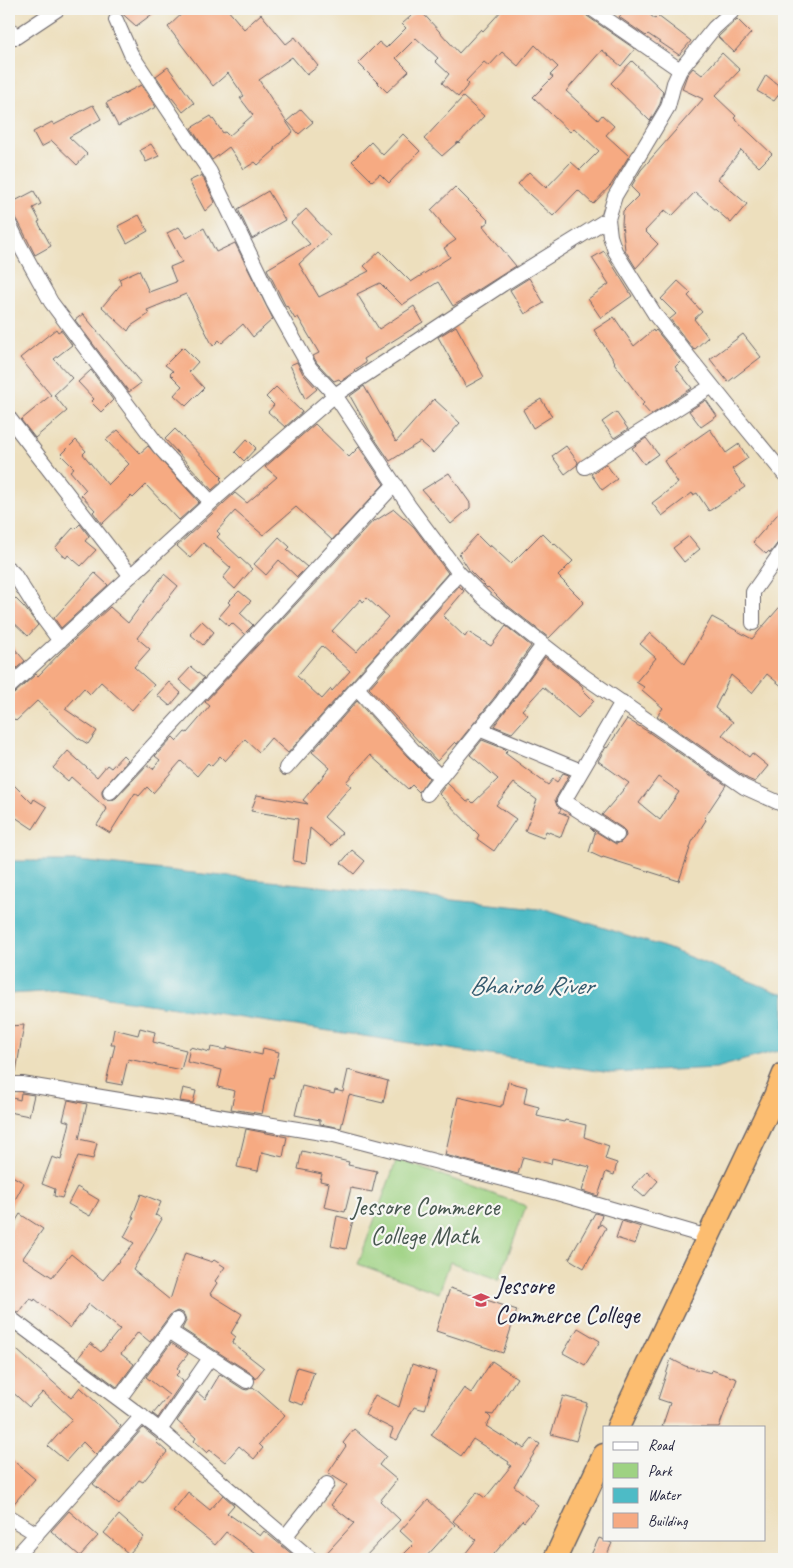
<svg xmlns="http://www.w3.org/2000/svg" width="793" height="1568" font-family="Caveat,sans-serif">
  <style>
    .green { fill: #9ed282; stroke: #607a5e }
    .water { fill: #4dbbc6; stroke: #386e80 }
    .building { fill: #f6aa82; fill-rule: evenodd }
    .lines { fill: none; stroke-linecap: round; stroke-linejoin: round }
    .minor-casing { stroke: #696468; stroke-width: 16 }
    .trunk-casing { stroke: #696468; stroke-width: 25 }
    .minor { stroke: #fff; stroke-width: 14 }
    .trunk { stroke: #fcbd6f; stroke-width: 22 }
    .labels { text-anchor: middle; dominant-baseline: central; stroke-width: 4.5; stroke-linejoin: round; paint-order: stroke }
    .park-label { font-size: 25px; fill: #475750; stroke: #f6f6f2 }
    .poi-label { font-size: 25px; fill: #22223b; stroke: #f6f6f2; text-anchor: start }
    .water-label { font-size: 26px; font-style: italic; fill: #31586c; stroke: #f6f6f2 }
  </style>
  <rect width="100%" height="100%" fill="#f6f6f2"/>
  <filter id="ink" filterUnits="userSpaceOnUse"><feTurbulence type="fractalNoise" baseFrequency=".02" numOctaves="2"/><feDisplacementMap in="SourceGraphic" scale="10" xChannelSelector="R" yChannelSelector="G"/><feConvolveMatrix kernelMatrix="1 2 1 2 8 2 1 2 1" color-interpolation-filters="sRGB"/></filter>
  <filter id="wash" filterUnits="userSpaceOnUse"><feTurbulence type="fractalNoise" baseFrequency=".0096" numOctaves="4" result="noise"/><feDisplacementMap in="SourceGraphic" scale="20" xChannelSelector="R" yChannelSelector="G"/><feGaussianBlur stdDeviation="1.12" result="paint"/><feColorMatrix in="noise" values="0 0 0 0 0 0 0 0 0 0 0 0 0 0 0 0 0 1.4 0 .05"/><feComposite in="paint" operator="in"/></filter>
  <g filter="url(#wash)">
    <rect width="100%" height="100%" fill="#eddfbd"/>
    <path class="green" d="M397,1159L526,1206L499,1280L450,1262L439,1293L358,1264Z"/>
    <path class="water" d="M9,861H78L548,910L667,948L777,992L784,993V1051L773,1052L716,1068L611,1073L61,991L9,994Z"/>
    <g id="blocks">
      <path class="building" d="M117,9H159L136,26Z
        M187,9H227L244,29L261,14L286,44L295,37L318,66L307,75L292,57L259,80L293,132L274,148L275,150L258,165L255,162L244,169L229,147L212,160L191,128L211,116L223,133L225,132L229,136L253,115L240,98L244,96L228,73L213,86L168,27Z
        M419,9L459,53L481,29L483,31L503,9H583L587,16L635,49L621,66L602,50L566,91L598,120L602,115L614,126L606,135L629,156L611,185L593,204L578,190L553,216L518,184L529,172L546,188L571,162L580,170L599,151L574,128L570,132L533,97L553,77L550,75L558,67L535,45L518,66L502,52L489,66L484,62L466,81L469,84L458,97L442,83L449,74L435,61L438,58L416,38L396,58L409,71L387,92L358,63L379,42L386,48L406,28L402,24Z
        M626,9H643L655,19L658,16L691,41L679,55L648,34L646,36L619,17Z
        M737,19L751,33L734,52L718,37Z
        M722,53L740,70L715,96L736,116L734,118L772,154L759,167L741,150L718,179L747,204L731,223L695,192L672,216L665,210L645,231L658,244L636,268L625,250L622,224L623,211L639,195L631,187L641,170L703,99L682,89L687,75L693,68L702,75Z
        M632,61L663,91L660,104L650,121L611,83Z
        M168,67L194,103L183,112L172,98H171L156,76Z
        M766,75L783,89L774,101L757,91Z
        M141,85L156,107L118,126L106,103Z
        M463,97L484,116L459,143L458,142L442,156L424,139Z
        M93,105L101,119L69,137L87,154L77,165L52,141L41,147L33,132L52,122L54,125Z
        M301,109L313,122L299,134L287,121Z
        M403,134L420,151L389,183L380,174L372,181L352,161L371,142L383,155Z
        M151,144L159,156L146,162L140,150Z
        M202,175L215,202L205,211L189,181Z
        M455,187L489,221L483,226L516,266L453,306L438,282L402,305L380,283L357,294L379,329L414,306L423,322L364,359L366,363L354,370L355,371L341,381L339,379L334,381L317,363L313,356L319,353L298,317L295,319L287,306L286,307L267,269L310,244L291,223L306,209L330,235L299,264L319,297L369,271L364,266L380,251L411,282L450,257L444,248L456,240L440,223L441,222L431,210Z
        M34,191L41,204L33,208L40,221L38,222L51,246L35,255L17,219L9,213V204Z
        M268,191L285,220L252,239L238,209Z
        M139,215L148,231L127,243L118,226Z
        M179,227L187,238L204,228L216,252L235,243L273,319L253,337L243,324L222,343L219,340L213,346L186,294L147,310L149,314L131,326L128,331L102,307L121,284L119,279L139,270L149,292L176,282L170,267L182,262L167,233Z
        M604,251L632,296L601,318L588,299L609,284L592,258Z
        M529,278L544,303L525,314L510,290Z
        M678,281L691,293L688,296L702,312L694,319L708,337L694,350L670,319L676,314L661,299Z
        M83,314L141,383L129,392L75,320Z
        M614,317L634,346L653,330L654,332L656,330L681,361L675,367L692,388L651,415L642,405L644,403L614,363L615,362L594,330Z
        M456,326L484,377L466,387L438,337Z
        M56,329L58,332L61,330L72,345L54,359L72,378L54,395L67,411L35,438L21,420L51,395L20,358Z
        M743,334L761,357L728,382L710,359Z
        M183,347L198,362L189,372L204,388L186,406L174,395L182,386L170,374L173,371L165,365Z
        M297,362L303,374L317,389L305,399L290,365Z
        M91,370L113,400L101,412L91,402L94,399L78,382Z
        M364,386L396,442L434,399L460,423L433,453L420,442L390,461L372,435L350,396Z
        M276,387L302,412L285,427L268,412L274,405L266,397Z
        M541,399L552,416L533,428L523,410Z
        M706,400L717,416L701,427L689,411Z
        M616,412L628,429L614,438L602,422Z
        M315,424L349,457L359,447L384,484L332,540L296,507L263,535L235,511L217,531L220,534L217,537L252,569L235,589L223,578L231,568L203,543L190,558L177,546L235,493L247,503L277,477L265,467Z
        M175,429L222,477L220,479L222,481L212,490L165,439Z
        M710,429L726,453L739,444L748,458L732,469L745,487L709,511L697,493L693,495L692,493L662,516L652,503L678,483L664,461Z
        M118,430L140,453L148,446L199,502L179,520L146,485L133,498L131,496L102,524L93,512L95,510L81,495L86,490L70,471L74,468L61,455L76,440L86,451L83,454L108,485L129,464L106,440Z
        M646,438L658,454L644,464L632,448Z
        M247,439L256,448L244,461L235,452Z
        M566,446L578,462L577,465L565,474L552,456Z
        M606,464L617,479L602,490L591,474Z
        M449,473L470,503V508L451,524L422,490Z
        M784,507V539L780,540L770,553L769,551L766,554L753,542Z
        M394,509L414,527L448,573L288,753L271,738L259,752L245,739L225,761L220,756L211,766L208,763L197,776L181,761L153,793L147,787L139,796L135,793L110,833L97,825L107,809L71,777L68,781L53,768L68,751L97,777L107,765L111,768L123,755L128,760L102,790V794L104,799L112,800L116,798L147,765L153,769L160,760L155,756L173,737L177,741L185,732L187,733L210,706L205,702L374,520L375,521ZM367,598L388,617L356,652L332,631L361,599L363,602ZM322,646L350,671L332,691L331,689L322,699L297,676Z
        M80,524L89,536L85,541L96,550L81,566L68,555L66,558L55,548L73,528L75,529Z
        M542,533L553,544L554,543L573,561L558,576L584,602L549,638L504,603L488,587L487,588L470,571L459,554L477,535L489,547L490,545L511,564Z
        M689,536L700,549L684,562L673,548Z
        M279,537L290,547L287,550L307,567L297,577L279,560L266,575L254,564Z
        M95,573L108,585L61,628L54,618Z
        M164,574L178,586L137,638L150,649L134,667L154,685L132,710L101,682L90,694L84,688L65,709L97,731L88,744L78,738L37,701L16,721L9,714V697L15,693L36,674L38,676L61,652L110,607L128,623Z
        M459,586L464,591L443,616L465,637L468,632L491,646L506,626L531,646L494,698L457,744L455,742L437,761L369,688Z
        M239,591L251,601L240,613L253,625L244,634L232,623L229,626L219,617L230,604L228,602Z
        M9,592L24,607L38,625L28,636L9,618Z
        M784,602V688L767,674L752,693L731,675L715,708L733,722L722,735L749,757L752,753L768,766L755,782L748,779L657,716L663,708L642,690L644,687L636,682L656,658L640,644L650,633L685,664L712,617L752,639Z
        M202,621L214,632L203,645L190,634Z
        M9,642L25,661L10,674L9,672Z
        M545,657L581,685L583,687L582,689L594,701L578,718L543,687L522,710L528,715L512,733L494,726Z
        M191,667L204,678L192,691L179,680Z
        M169,682L181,693L170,706L157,695Z
        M357,701L407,756L429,778L419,792L412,785L408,789L370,755L346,782L351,786L324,817L342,833L331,846L310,828L306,863L293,861L298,819L251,811L257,795L308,804L303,800L330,768L312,752Z
        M627,719L647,731L726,785L704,818L706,820L692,842L679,881L603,857L602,858L589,852L595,833L590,828L616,844L621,842L626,836L625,831L622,828L602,815L629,783L598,761L606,747L607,748ZM658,777L679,792L660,820L639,803Z
        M482,740L505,749L507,751L505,753L548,785L553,779L557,782L563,773L569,775L555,800L557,806L561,809L559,812L569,816L561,837L546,831L543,838L525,831L537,800L514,783L496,805L516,819L494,851L477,839L479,835L439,794L447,783L467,802L470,800L473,803L498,779L470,755Z
        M9,780L32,803L34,799L47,807L33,829L9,813Z
        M352,850L365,861L354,874L341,863Z
        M24,1025L16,1072H9V1026Z
        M140,1028L155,1032L153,1042L186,1050L181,1070L128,1059L122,1085L106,1082L115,1045H111L114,1029L138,1035Z
        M190,1047L210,1052L211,1047L227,1050V1047L262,1055L263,1048L279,1052L273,1078L270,1077L262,1114L231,1109L235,1091L218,1087L222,1070L187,1062Z
        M348,1070L388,1081L383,1103L349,1095L341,1128L320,1124V1120L295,1115L302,1086L334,1094L335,1090L343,1092Z
        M508,1082L527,1087L524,1103L539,1107L537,1116L564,1122L565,1120L586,1125L584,1137L609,1146L605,1159L617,1163L614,1175L606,1172L598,1196L582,1191L590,1167L552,1158L551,1164L523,1157L518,1174L445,1155L458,1097L501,1107V1105H503Z
        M183,1088L196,1091L193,1103L180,1101Z
        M21,1093L34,1095L29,1116L9,1112V1097L20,1100Z
        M68,1100L87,1104L79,1139L97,1143L93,1159L78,1156L62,1198L54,1196L55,1189L42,1184L52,1157L61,1160L70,1122L63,1120Z
        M246,1129L287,1137L283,1157L262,1152L258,1171L237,1167Z
        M302,1151L349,1162L348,1165L377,1171L372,1192L351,1188L345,1212L324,1207L329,1183L320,1181L322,1174L298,1169Z
        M647,1171L658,1181L644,1197L632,1187Z
        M9,1174L24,1183L9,1211Z
        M77,1187L99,1200L90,1216L68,1204Z
        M141,1194L161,1202L155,1216L156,1215L162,1219L133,1270L170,1300L185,1253L212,1262L214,1260L225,1267L215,1281L217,1283L210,1294L242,1314L231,1333L236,1337L232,1343L264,1368L255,1379L252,1374L182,1329L186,1321L185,1317L183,1313L177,1311L170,1315L150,1342L138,1332L121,1354L134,1364L117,1387L78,1358L90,1343L101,1352L120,1329L89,1304L70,1328L35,1299L34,1301L30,1298L19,1313L9,1308V1232L20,1214L43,1229L23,1258L52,1277L71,1254L103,1280L134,1243L124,1237L134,1218L132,1217Z
        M595,1213L602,1215L598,1228L601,1224L606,1228L584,1268L569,1259Z
        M337,1216L353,1220L346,1249L331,1246Z
        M622,1221L641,1227L635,1244L616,1238Z
        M450,1288L517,1310L503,1353L436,1331Z
        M578,1328L600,1341L585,1365L563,1353Z
        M9,1343L71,1398L80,1387L121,1426L96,1455L83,1442L66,1461L48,1446L72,1419L43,1392L29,1407L9,1389Z
        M171,1343L188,1354L177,1368L180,1371L176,1375L183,1381L158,1418L153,1414L169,1395L146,1377Z
        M671,1359L685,1366L711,1373L712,1370L737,1379L719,1427H662L670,1403L658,1399Z
        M492,1361L517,1378L493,1415L487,1414L491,1418L486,1426L518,1446V1444L524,1449L532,1439L540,1444L514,1486L538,1505L524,1522L522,1520L490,1559H461L476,1540L453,1521L477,1492L485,1498L511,1466L508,1464L509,1462L473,1439L461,1456L431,1435L464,1388L471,1393Z
        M412,1364L436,1372L425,1410L414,1407L397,1440L390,1437L393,1429L365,1415L375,1395L399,1407Z
        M297,1367L314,1372L303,1405L288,1400Z
        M220,1374L243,1389L247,1390L253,1387L285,1415L259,1444L263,1448L254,1459L239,1446L225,1462L210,1450L207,1453L194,1441L196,1438L177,1421L197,1392L205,1399Z
        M563,1396L587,1403L576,1441L551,1434Z
        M143,1428L158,1440L156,1442L167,1452L143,1482L139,1480L119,1505L93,1484Z
        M354,1429L386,1456L379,1465L397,1480L380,1501L400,1520L363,1559H321L354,1523L331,1505L347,1485L328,1473L346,1446L343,1443Z
        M9,1457L35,1479L10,1508H9Z
        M188,1492L210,1510L223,1495L234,1505L227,1513L260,1536L264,1531L298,1559H263L226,1532L215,1545L173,1511Z
        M428,1500L455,1525L424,1559H399L414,1544L400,1531Z
        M69,1511L98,1536L80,1556L51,1531Z
        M119,1515L144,1537L129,1554L104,1533Z
        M599,1538L612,1543L605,1559H589Z"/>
    </g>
  </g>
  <g filter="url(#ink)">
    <use href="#blocks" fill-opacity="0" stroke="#696468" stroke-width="1"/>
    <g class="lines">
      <g class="minor-casing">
        <path id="minor" d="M592,9L680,70
          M735,9L714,28L680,70L674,83L668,107L615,196L608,219L610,236L615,251L656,316L733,412L784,474
          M116,20L131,54L210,172L273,302L310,368L335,395L409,506L459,573L486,600L585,677L744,787L784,805
          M9,28L16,37L58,9
          M9,223L19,244L51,302L160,448L211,502
          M9,418L131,576
          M585,467L712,386
          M9,569L14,574L37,610L60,641
          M753,623V592L784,548
          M9,687L217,497L335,395L503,284L608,219
          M357,688L413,750L440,777
          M479,729L581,771
          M286,768L459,573
          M110,792L395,484
          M427,794L501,703L543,645
          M617,835L564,801L622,702
          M9,1084H22L334,1135L557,1193L708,1237
          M9,1317L160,1430L311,1559
          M169,1331L247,1381
          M119,1399L177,1320
          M160,1430L210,1358
          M9,1517L37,1534
          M285,1537L327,1484
          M14,1559L142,1416"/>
      </g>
      <g class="trunk-casing">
        <path id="trunk" d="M618,1427L775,1096L784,1074
          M555,1559L604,1455"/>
      </g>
      <use href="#minor" class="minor"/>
      <use href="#trunk" class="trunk"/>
    </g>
  </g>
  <defs>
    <g id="university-bare" transform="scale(1.35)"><path d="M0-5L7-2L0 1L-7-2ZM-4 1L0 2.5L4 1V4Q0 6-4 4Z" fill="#d1495b" stroke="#f6f6f2" stroke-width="2.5" paint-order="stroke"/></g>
  </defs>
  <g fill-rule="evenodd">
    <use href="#university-bare" x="481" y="1300"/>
  </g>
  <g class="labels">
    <g class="park-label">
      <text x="425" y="1207">Jessore Commerce<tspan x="425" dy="29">College Math</tspan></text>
    </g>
    <g class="poi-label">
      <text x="495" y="1286">Jessore<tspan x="495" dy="29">Commerce College</tspan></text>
    </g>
    <g class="water-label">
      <text x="531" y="985">Bhairob River</text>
    </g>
  </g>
  <rect width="793" height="1568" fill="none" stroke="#f6f6f2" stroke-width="30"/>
  <rect x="603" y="1426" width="162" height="115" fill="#f6f6f2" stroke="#a1a1a9"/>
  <rect x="613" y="1442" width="25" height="8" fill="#ffffff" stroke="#a1a1a9"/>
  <text x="648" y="1450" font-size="15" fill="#22223b">Road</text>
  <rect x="613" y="1463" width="25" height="15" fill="#9ed282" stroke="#a1a1a9"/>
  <text x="648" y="1476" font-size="15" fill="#22223b">Park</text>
  <rect x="613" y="1488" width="25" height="15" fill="#4dbbc6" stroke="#a1a1a9"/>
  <text x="648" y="1500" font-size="15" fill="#22223b">Water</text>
  <rect x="613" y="1513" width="25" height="15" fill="#f6aa82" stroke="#a1a1a9"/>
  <text x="648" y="1526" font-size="15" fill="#22223b">Building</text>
</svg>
